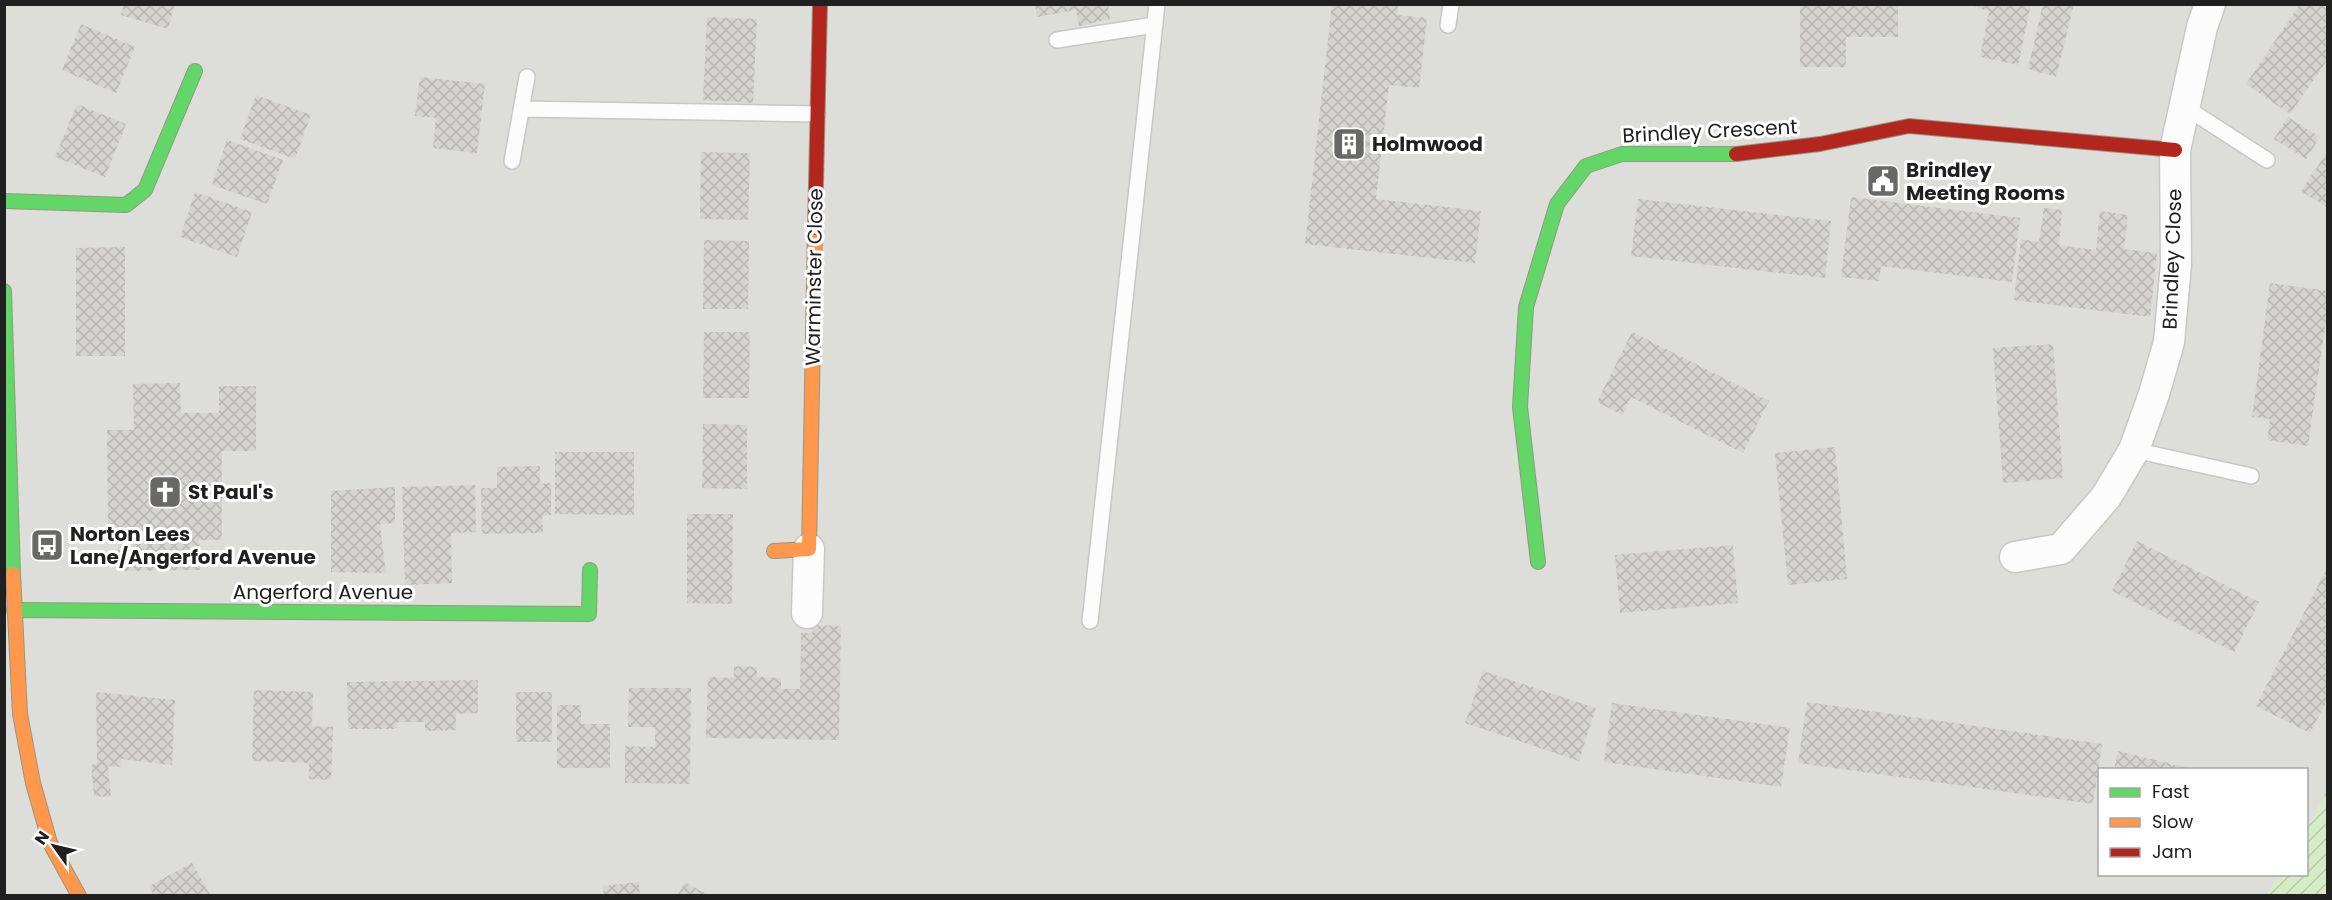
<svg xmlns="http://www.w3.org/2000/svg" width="2332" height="900" font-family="Poppins,sans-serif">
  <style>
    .residential { fill: #ddddda; fill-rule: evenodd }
    .garden { fill: url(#garden-furrows) }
    .building { fill: url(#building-cross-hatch) }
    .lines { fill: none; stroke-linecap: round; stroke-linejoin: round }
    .lane-casing { stroke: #c7c7c5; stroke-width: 18 }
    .street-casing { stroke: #c7c7c5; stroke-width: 33 }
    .fast-casing { stroke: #939980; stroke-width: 16 }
    .slow-casing { stroke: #939980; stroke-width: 16 }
    .jam-casing { stroke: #939980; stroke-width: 16 }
    .lane { stroke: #fcfcfc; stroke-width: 15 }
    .street { stroke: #fcfcfc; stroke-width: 30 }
    .fast { stroke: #63d668; stroke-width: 14 }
    .slow { stroke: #ff974d; stroke-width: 14 }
    .jam { stroke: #b3261e; stroke-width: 14 }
    .labels { text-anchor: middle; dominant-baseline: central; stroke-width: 6; stroke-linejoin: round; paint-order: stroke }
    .street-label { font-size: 20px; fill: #202020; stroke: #fff }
    .poi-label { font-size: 20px; font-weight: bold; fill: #202020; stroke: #fff; text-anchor: start }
  </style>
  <defs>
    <pattern id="garden-furrows" width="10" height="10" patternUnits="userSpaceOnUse" patternTransform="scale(1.5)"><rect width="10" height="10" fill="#d5ecc7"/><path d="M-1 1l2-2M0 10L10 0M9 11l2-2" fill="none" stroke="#b7caab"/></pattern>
    <pattern id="building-cross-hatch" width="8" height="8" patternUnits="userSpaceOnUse" patternTransform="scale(1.5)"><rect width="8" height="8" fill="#d5d4d0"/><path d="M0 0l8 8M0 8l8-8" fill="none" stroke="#b7b6b2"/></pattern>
  </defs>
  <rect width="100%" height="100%" fill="#eeeee9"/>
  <path class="residential" d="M5,5H2327V895L5,896ZM2100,770H2306V874H2100Z"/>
  <path class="garden" d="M2327,791V895L2267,894L2278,875L2306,874L2307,827Z"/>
  <path class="building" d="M124,4H175L168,29L121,15Z
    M1035,4H1108L1110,19L1079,26L1076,10L1037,17Z
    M1332,4H1398L1397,15L1427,18L1419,88L1389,85L1376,199L1481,211L1475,263L1305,244Z
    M1800,4H1898V37H1846V67H1800Z
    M2031,4L2018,65L1980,57L1989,12L1969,4Z
    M2043,4H2074L2056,77L2028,69Z
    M2300,4H2328V59L2290,114L2246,84Z
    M707,17L757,19L753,103L703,100Z
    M81,24L135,47L116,93L62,70Z
    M420,77L485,84L477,153L433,148L436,118L415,116Z
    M256,95L311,115L295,159L240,139Z
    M77,104L126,124L105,177L55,157Z
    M2288,117L2320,137L2306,159L2274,139Z
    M227,140L283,160L267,204L212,185Z
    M2328,151V208L2301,191Z
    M701,152L750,153L748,220L700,219Z
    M195,192L252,212L237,257L180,237Z
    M1851,197L2020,218L2012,282L1881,266L1879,281L1841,277Z
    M1638,199L1831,221L1825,278L1631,256Z
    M2044,208L2062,210L2059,245L2096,250L2100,211L2128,215L2124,249L2157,253L2150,317L2014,300L2021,239L2039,242Z
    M704,240L749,241L748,309H703Z
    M125,247V356H76V248Z
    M2270,283L2328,291V305L2308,446L2267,440L2270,419L2252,417Z
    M704,332H750L749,398H703Z
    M1632,332L1769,401L1743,453L1631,397L1622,415L1597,402Z
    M2053,344L2063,478L2003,483L1993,348Z
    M180,383L181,413H219V386H256V451H222V540H199L200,570L118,571V533H108L107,430H134L133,384Z
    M703,424L747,425V489L702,488Z
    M1835,447L1847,579L1788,585L1775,453Z
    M555,452H634V515L555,514Z
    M540,466V484L551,483V515L542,516L543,533L482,534L481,488H497V467Z
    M475,485L476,532L451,533L452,583L405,585L402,487Z
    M395,487V523L380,524L386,573L331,572V491Z
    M687,514H733L732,604L687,603Z
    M2137,541L2259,602L2234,652L2112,591Z
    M1733,545L1738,603L1620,613L1615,555Z
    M2328,566V698L2310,733L2256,706Z
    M812,625L841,626L839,740L706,738L708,677L734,678V666L757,667V677L781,678V689H800L801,633H812Z
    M1483,671L1596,708L1579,761L1465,723Z
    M478,680V713L456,714V730L425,731V722H397V729H348L347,682Z
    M629,688H691L690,784L625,783V746L655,747V727H628Z
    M254,690L313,692L312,726L333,727L331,780L309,779V763L252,761Z
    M96,692L175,700L172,765L121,759V767L108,766L111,797L94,796L91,765L97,763Z
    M516,692H552V742H516Z
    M1807,702L2102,744L2093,804L1798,763Z
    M1612,703L1790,728L1781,787L1604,762Z
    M557,705H581V724H610V768H557Z
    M2118,751L2192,769L2191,770H2114Z
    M192,863L211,896H154L149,886Z
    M639,882L640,896H604L603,886Z
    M685,882L710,896H677Z"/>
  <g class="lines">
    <g class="lane-casing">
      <path id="lane" d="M1448,25L1451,4
        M1057,40L1155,25
        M2185,107L2267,160
        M522,109L817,114
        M512,161L527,77
        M2134,450L2251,476
        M1090,621L1157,4"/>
    </g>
    <g class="street-casing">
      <path id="street" d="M2015,557L2061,549L2106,497L2134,450L2154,394L2169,342L2176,264L2175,150L2202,27L2210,4
        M807,613L809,549"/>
    </g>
    <g class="fast-casing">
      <path id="fast" d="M4,201L126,205L145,190L195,71
        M4,291L13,574
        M1538,562L1520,407L1526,307L1557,204L1586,166L1622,154H1736
        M14,610L589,614L590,570"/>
    </g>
    <g class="slow-casing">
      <path id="slow" d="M774,551L809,549L815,228
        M13,574L20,714L33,783L50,843L79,896"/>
    </g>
    <g class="jam-casing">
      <path id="jam" d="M1736,154L1820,144L1909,126L2175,150
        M815,228L820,4"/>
    </g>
    <use href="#lane" class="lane"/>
    <use href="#street" class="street"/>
    <use href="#fast" class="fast"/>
    <use href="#slow" class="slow"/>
    <use href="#jam" class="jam"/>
  </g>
  <defs>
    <g id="building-square" transform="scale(1.725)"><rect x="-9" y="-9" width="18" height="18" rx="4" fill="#686866" stroke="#fff"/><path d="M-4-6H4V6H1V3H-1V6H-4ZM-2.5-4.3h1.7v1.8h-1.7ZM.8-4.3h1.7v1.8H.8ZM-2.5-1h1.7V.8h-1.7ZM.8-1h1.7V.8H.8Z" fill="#fff"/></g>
    <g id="civic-square" transform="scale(1.725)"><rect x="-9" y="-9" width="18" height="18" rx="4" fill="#686866" stroke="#fff"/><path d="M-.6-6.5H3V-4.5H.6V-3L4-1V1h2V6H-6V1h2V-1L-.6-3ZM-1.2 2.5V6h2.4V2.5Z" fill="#fff"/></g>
    <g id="church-square" transform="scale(1.725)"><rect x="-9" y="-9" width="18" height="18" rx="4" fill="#686866" stroke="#fff"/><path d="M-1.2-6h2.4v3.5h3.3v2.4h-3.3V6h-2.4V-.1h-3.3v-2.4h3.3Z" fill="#fff"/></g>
    <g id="bus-square" transform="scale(1.725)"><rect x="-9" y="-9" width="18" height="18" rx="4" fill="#686866" stroke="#fff"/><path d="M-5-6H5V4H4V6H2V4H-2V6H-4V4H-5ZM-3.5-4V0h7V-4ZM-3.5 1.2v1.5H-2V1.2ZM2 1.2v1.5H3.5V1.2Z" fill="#fff"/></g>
  </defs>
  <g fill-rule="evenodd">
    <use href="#building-square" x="1349" y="144"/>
    <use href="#civic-square" x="1883" y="181"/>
    <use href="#church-square" x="165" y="492"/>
    <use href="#bus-square" x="47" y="545"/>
  </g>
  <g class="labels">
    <g class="street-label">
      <text transform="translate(1710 131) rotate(-3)">Brindley Crescent</text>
      <text transform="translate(2172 259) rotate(-88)">Brindley Close</text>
      <text transform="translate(814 277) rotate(-89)">Warminster Close</text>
      <text x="323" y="592">Angerford Avenue</text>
    </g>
    <g class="poi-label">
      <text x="1372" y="144">Holmwood</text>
      <text x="1906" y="170">Brindley<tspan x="1906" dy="23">Meeting Rooms</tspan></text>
      <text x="188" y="492">St Paul's</text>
      <text x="70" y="534">Norton Lees<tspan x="70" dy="23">Lane/Angerford Avenue</tspan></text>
    </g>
  </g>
  <rect width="2332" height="900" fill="none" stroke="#202020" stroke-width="12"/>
  <rect x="2098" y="768" width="210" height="108" fill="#ffffff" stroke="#a6a6a6" stroke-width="1.5"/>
  <rect x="2110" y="788" width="30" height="9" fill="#63d668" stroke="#a6a6a6" stroke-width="1.5"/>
  <text x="2152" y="798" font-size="18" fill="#202020">Fast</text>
  <rect x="2110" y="818" width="30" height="9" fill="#ff974d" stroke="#a6a6a6" stroke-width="1.5"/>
  <text x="2152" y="828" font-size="18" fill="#202020">Slow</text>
  <rect x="2110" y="848" width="30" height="9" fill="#b3261e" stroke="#a6a6a6" stroke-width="1.5"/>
  <text x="2152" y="858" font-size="18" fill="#202020">Jam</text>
  <g transform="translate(54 846) rotate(304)" stroke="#ffffff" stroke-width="4.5" paint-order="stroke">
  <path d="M0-4.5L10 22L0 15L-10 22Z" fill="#202020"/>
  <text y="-9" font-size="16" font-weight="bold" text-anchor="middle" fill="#202020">N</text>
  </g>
</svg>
